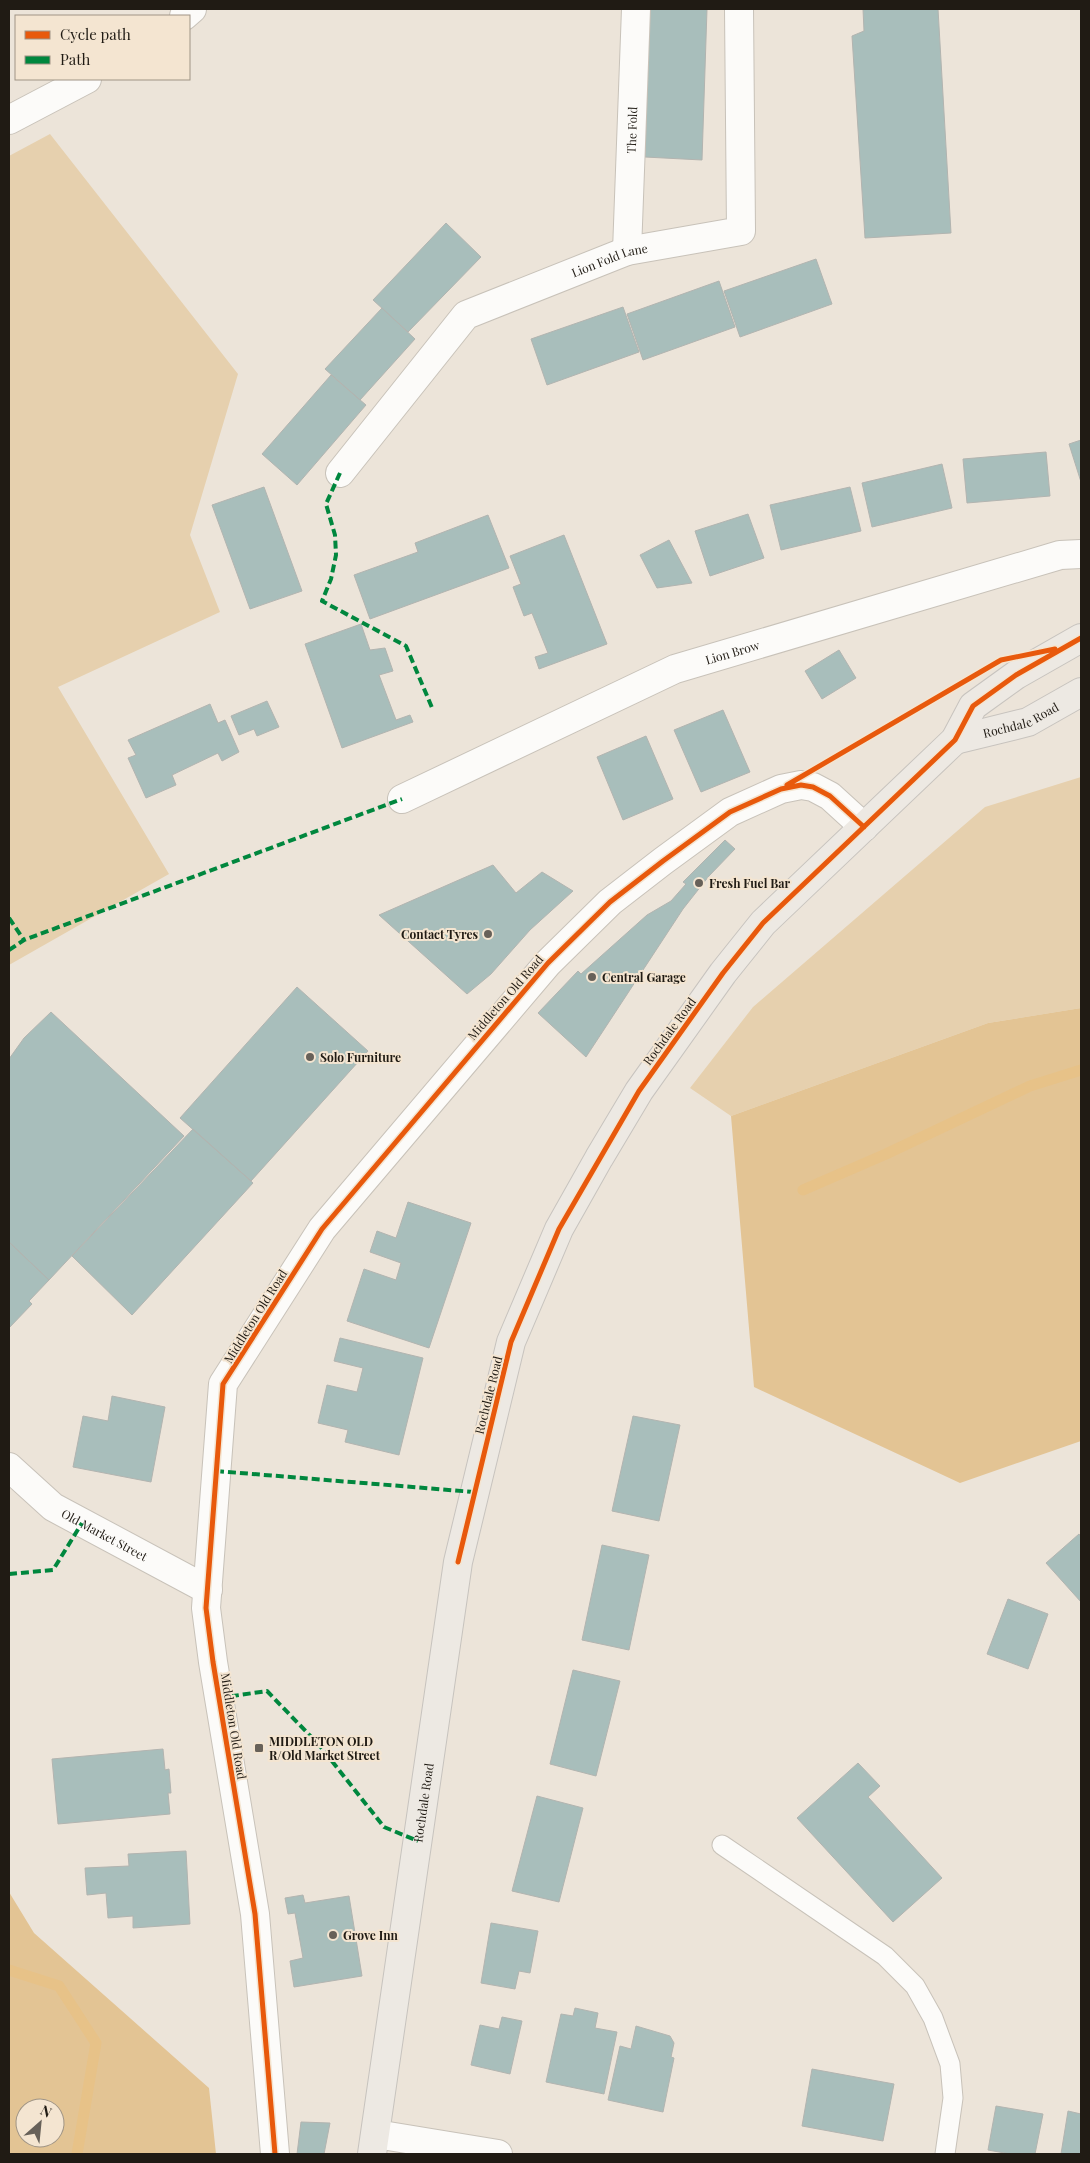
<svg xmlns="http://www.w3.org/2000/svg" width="1090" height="2163" font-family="'Playfair Display',serif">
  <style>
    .green { fill: #e6d0ae }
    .forest { fill: #e3c494; fill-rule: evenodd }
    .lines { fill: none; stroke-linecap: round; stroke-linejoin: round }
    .stream { stroke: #e7c288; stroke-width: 11 }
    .building { fill: #a8bebb; stroke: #b2b4b0 }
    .lane-casing { stroke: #c8c2b9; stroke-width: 21 }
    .street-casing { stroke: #c8c2b9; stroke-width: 30 }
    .secondary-casing { stroke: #c8c2b9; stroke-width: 30 }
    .primary-casing { stroke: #c7c3be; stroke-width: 30 }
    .lane { stroke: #fcfbf9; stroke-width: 19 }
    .street { stroke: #fcfbf9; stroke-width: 28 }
    .secondary { stroke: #fcfbf9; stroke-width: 28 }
    .primary { stroke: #ede9e3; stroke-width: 28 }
    .quiet { stroke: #00873e; stroke-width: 4; stroke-dasharray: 8 4; stroke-linecap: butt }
    .cycleway-casing { stroke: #f4e5d1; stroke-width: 8 }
    .cycleway { stroke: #e8590c; stroke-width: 5 }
    .poi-dot { fill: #676159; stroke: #f4e5d1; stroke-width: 2 }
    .labels { text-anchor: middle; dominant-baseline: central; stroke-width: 4; stroke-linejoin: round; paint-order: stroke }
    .street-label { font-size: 12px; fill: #201b14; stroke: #f4e5d1 }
    .poi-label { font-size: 12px; font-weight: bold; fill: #201b14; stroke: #f4e5d1; text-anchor: start }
  </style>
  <rect width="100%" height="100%" fill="#ece4d9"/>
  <path class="green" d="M50,134L238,374L190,535L220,612L58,687L169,874L9,965V156Z
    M1081,777V1008L988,1023L731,1116L690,1088L753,1007L985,807Z"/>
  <path class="forest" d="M1081,1008V1441L960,1483L754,1387L731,1116L988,1023Z
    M9,1892L34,1933L209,2088L216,2154H9ZM25,2108H55V2138H25Z"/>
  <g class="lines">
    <path class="stream" d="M803,1190L886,1154L1030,1086L1081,1070
      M9,1970L59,1986L96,2043L77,2154"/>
  </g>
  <path class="building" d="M650,9H707L702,160L645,157Z
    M863,9H938L951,233L865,238L852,36L864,31Z
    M446,223L481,257L408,332L373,300Z
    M816,259L832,304L740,337L724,291Z
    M719,281L735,327L643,360L627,314Z
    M623,307L639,352L547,385L531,339Z
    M382,308L415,339L360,400L325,369Z
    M331,375L366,405L297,485L262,454Z
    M1081,440V482L1069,444Z
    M1046,452L1050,496L967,503L963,459Z
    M942,464L952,508L872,527L862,483Z
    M264,487L302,591L250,609L212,505Z
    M850,487L861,531L781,550L770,505Z
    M748,514L764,558L710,576L695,531Z
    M488,515L509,568L370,619L354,575L418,552L415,543Z
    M564,535L607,644L539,669L535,657L548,653L532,613L524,616L513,587L521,584L510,556Z
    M669,540L692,583L657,588L640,555Z
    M361,624L370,650L385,648L393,671L379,675L396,720L410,715L413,722L342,748L305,644Z
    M839,650L856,678L822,699L805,671Z
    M267,701L279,727L257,736L254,729L239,735L231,716Z
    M210,704L218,723L225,720L239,752L222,761L218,753L172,775L176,785L146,798L128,758L136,755L128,740Z
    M723,710L750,772L701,792L674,730Z
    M646,736L673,799L623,820L597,757Z
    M725,840L735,849L709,876L683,909L586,1057L538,1013L578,971L581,974L647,915L671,901L686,884L683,882Z
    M493,865L516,893L542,872L573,891L530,930L491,974L467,994L379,915Z
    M297,987L368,1051L251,1181L180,1118Z
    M51,1012L184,1136L49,1280L9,1242V1059L24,1038Z
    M193,1129L253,1183L132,1315L72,1256Z
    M408,1202L471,1223L429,1348L347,1321L364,1269L396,1280L401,1263L370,1252L377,1231L396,1238Z
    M9,1242L49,1280L29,1301L32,1304L9,1328Z
    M340,1338L423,1358L399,1455L345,1442L348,1430L318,1423L327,1385L357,1392L363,1368L334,1361Z
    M112,1396L165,1407L151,1482L73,1467L83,1416L108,1421Z
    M633,1416L680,1425L659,1521L612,1511Z
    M1079,1534L1081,1537V1602L1046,1563Z
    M602,1545L649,1555L629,1650L582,1640Z
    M1008,1599L1048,1614L1028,1669L987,1654Z
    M573,1670L620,1681L596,1776L550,1764Z
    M163,1749L165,1770L169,1769L171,1793H168L170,1814L58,1824L52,1759Z
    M858,1763L880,1786L868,1797L942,1878L893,1922L797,1818Z
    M537,1796L583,1808L559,1902L512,1891Z
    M186,1851L190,1924L133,1928V1916L108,1918L106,1893L87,1895L85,1868L129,1866L128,1854Z
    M303,1895L305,1903L349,1896L362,1976L294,1987L290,1961L303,1958L295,1913L288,1914L285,1898Z
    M491,1923L538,1931L530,1973L519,1971L515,1989L481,1983Z
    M575,2008L598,2013L595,2028L617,2032L604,2094L546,2082L561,2014L573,2016Z
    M502,2017L522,2021L510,2074L471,2065L480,2025L499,2029Z
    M636,2026L670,2036L674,2043L671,2057L674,2058L663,2112L608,2100L620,2046L631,2049Z
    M812,2069L894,2084L883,2141L802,2126Z
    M996,2106L1043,2114L1035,2154H1010L988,2150Z
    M1068,2111L1081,2114V2154H1061Z
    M301,2122L330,2123L324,2154H297Z"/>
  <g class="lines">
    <g class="lane-casing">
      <path id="lane" d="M722,1845L885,1956L915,1986L933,2018L950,2064L953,2098L945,2154"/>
    </g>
    <g class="street-casing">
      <g id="street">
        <path d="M184,16L192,9"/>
        <path d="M9,120L87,79"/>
        <path id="s1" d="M627,251L636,9"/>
        <path id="s2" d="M340,473L466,315L627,251L741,231L739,9"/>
        <path id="s3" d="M402,799L675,669L1060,555L1081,554"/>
        <path d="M376,2134L498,2154"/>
      </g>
    </g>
    <g class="secondary-casing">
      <g id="secondary">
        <path id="s4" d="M9,1467L53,1507L208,1590"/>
        <path d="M275,2154L255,1914L213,1662L206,1608L223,1384L322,1229L548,963L610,902L663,861L730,812L781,789L801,785L813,787L830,796L864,827"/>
      </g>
    </g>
    <g class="primary-casing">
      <g id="primary">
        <path id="s5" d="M955,740L1028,722L1081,692"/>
        <path id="s6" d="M372,2154L458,1562L511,1342L559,1229L599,1158L639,1091L723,973L763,923L955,740L973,706L1016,675L1081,638"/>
      </g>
    </g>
    <use href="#lane" class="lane"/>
    <use href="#street" class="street"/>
    <use href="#secondary" class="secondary"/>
    <use href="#primary" class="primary"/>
    <path class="quiet" d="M340,473L326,504L335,535L336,555L331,579L322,601L406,646L433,710
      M9,918L24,940
      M9,950L24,940L402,799
      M216,1471L474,1492
      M9,1574L53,1570L82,1523
      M219,1698L267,1691L320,1746L384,1827L418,1841"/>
    <g class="cycleway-casing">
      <path id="cycleway" d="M787,785L1001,660L1055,649
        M458,1562L511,1342L559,1229L639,1091L723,973L763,923L955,740L973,706L1016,675L1081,638
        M275,2154L255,1914L213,1662L206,1608L223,1384L322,1229L548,963L610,902L663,861L730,812L781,789L801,785L813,787L830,796L864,827"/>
    </g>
    <use href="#cycleway" class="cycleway"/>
  </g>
  <g class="poi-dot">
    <circle cx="699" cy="883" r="5"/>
    <circle cx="488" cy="934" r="5"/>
    <circle cx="592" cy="977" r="5"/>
    <circle cx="310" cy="1057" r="5"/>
    <rect x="254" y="1743" width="10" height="10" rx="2.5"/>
    <circle cx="333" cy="1935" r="5"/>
  </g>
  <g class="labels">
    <g class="street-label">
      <text stroke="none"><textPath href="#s1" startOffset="121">The Fold</textPath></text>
      <text stroke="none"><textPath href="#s2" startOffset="356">Lion Fold Lane</textPath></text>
      <text stroke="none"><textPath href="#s3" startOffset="362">Lion Brow</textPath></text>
      <text stroke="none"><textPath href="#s5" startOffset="69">Rochdale Road</textPath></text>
      <text transform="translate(505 997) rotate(-49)">Middleton Old Road</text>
      <text transform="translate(669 1031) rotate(-54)">Rochdale Road</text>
      <text transform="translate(255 1316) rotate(-58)">Middleton Old Road</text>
      <text transform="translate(488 1395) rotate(-76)">Rochdale Road</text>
      <text stroke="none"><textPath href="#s4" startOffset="118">Old Market Street</textPath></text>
      <text transform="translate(234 1726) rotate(81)">Middleton Old Road</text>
      <text stroke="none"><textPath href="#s6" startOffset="355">Rochdale Road</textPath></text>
    </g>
    <g class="poi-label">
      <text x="709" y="883">Fresh Fuel Bar</text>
      <text x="478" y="934" text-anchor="end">Contact Tyres</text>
      <text x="602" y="977">Central Garage</text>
      <text x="320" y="1057">Solo Furniture</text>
      <text x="269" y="1741">MIDDLETON OLD<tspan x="269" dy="14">R/Old Market Street</tspan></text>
      <text x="343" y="1935">Grove Inn</text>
    </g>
  </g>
  <rect width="1090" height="2163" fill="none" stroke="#201b14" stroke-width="20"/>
  <rect x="15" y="15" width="175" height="65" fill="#f4e5d1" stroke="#9f9485"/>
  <rect x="25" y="31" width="25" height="8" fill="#e8590c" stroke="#9f9485"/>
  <text x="60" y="40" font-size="15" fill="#201b14">Cycle path</text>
  <rect x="25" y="56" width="25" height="8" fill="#00873e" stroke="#9f9485"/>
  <text x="60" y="65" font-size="15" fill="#201b14">Path</text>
  <g transform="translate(40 2123) rotate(27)"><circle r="24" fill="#f4e5d1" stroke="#9f9485"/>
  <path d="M0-4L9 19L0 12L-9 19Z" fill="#676159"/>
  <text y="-8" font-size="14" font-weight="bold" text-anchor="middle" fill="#201b14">N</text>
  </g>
</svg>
